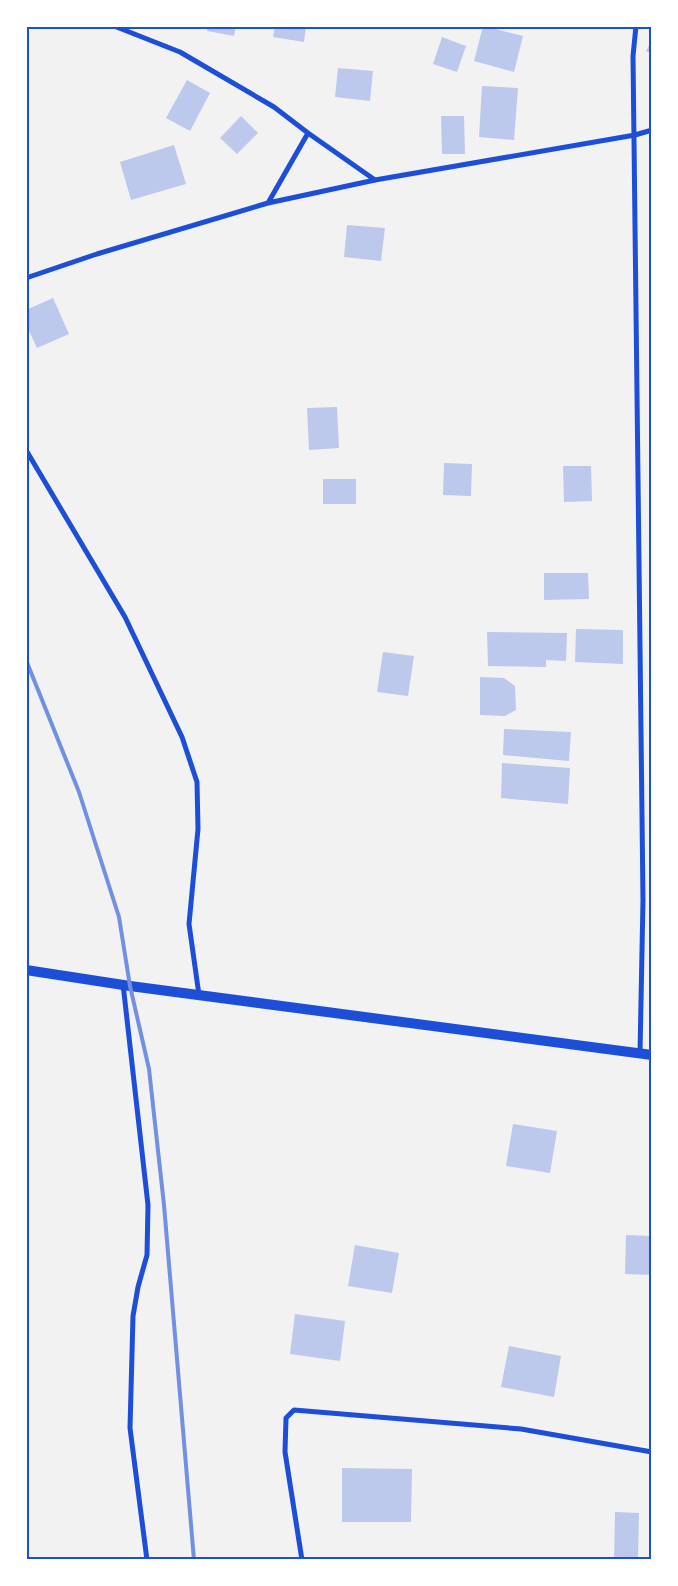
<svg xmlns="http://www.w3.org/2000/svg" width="678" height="1586" font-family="Rubik,sans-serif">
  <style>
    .building { fill: #bdc9ec }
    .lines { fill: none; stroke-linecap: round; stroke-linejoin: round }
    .minor { stroke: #1d4ed8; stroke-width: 5 }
    .secondary { stroke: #1d4ed8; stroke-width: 10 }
    .rail { stroke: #7290e2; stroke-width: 4 }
    .neatline { fill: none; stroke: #1d4ed8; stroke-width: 2 }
  </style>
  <rect width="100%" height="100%" fill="#f2f2f2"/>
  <path class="building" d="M208,26H236L234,36L207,31Z
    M275,26H306L304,42L273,37Z
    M483,26L523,36L514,72L474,61Z
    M442,37L466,46L457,72L433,64Z
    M652,40V54L646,51Z
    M338,68L373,71L370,101L335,97Z
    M187,80L210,93L190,131L166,118Z
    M482,86L518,88L514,140L479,137Z
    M241,116L258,133L237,154L220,138Z
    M441,116H464L465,154H442Z
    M174,145L186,184L131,200L120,162Z
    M347,225L385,228L381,261L344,257Z
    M53,298L69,334L37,348L26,324V310Z
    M337,407L339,448L309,450L307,408Z
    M444,463L472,464L471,496L443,495Z
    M563,466H591L592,501L564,502Z
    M323,479H356V504H323Z
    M544,573H588L589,599L544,600Z
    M576,629L623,630V664L575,662Z
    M487,632L567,633L566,661L546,660V667L488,666Z
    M383,652L414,656L408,696L377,692Z
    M480,677L504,678L515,686L516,710L505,716L480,715Z
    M504,729L571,732L569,761L503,755Z
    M502,763L570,768L568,804L501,798Z
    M513,1124L557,1131L550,1173L506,1166Z
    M626,1235L652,1236V1275L625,1274Z
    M355,1245L399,1253L392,1293L348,1286Z
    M295,1314L345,1321L340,1361L290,1354Z
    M509,1346L561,1356L554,1397L501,1387Z
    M342,1468L412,1469L411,1522H342Z
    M615,1512L639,1513L638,1560H614Z"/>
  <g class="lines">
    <path class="minor" d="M114,26L180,52L274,107L308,133L375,180
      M636,26L633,56L643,900L640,1053
      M268,203L308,133
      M26,278L97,254L268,203L375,180L635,135L652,130
      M26,450L125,617L182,737L197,782L198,829L189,924L199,995
      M123,984L148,1205L147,1255L138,1287L133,1316L130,1428L147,1560
      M302,1560L285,1452L286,1418L294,1410L521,1429L652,1452"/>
    <path class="secondary" d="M26,970L130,986L652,1055"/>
    <path class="rail" d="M26,660L79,792L119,917L130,986L149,1069L164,1205L194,1560"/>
  </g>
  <rect width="678" height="1586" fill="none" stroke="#ffffff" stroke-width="55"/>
  <rect x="28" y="28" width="622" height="1530" class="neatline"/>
</svg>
